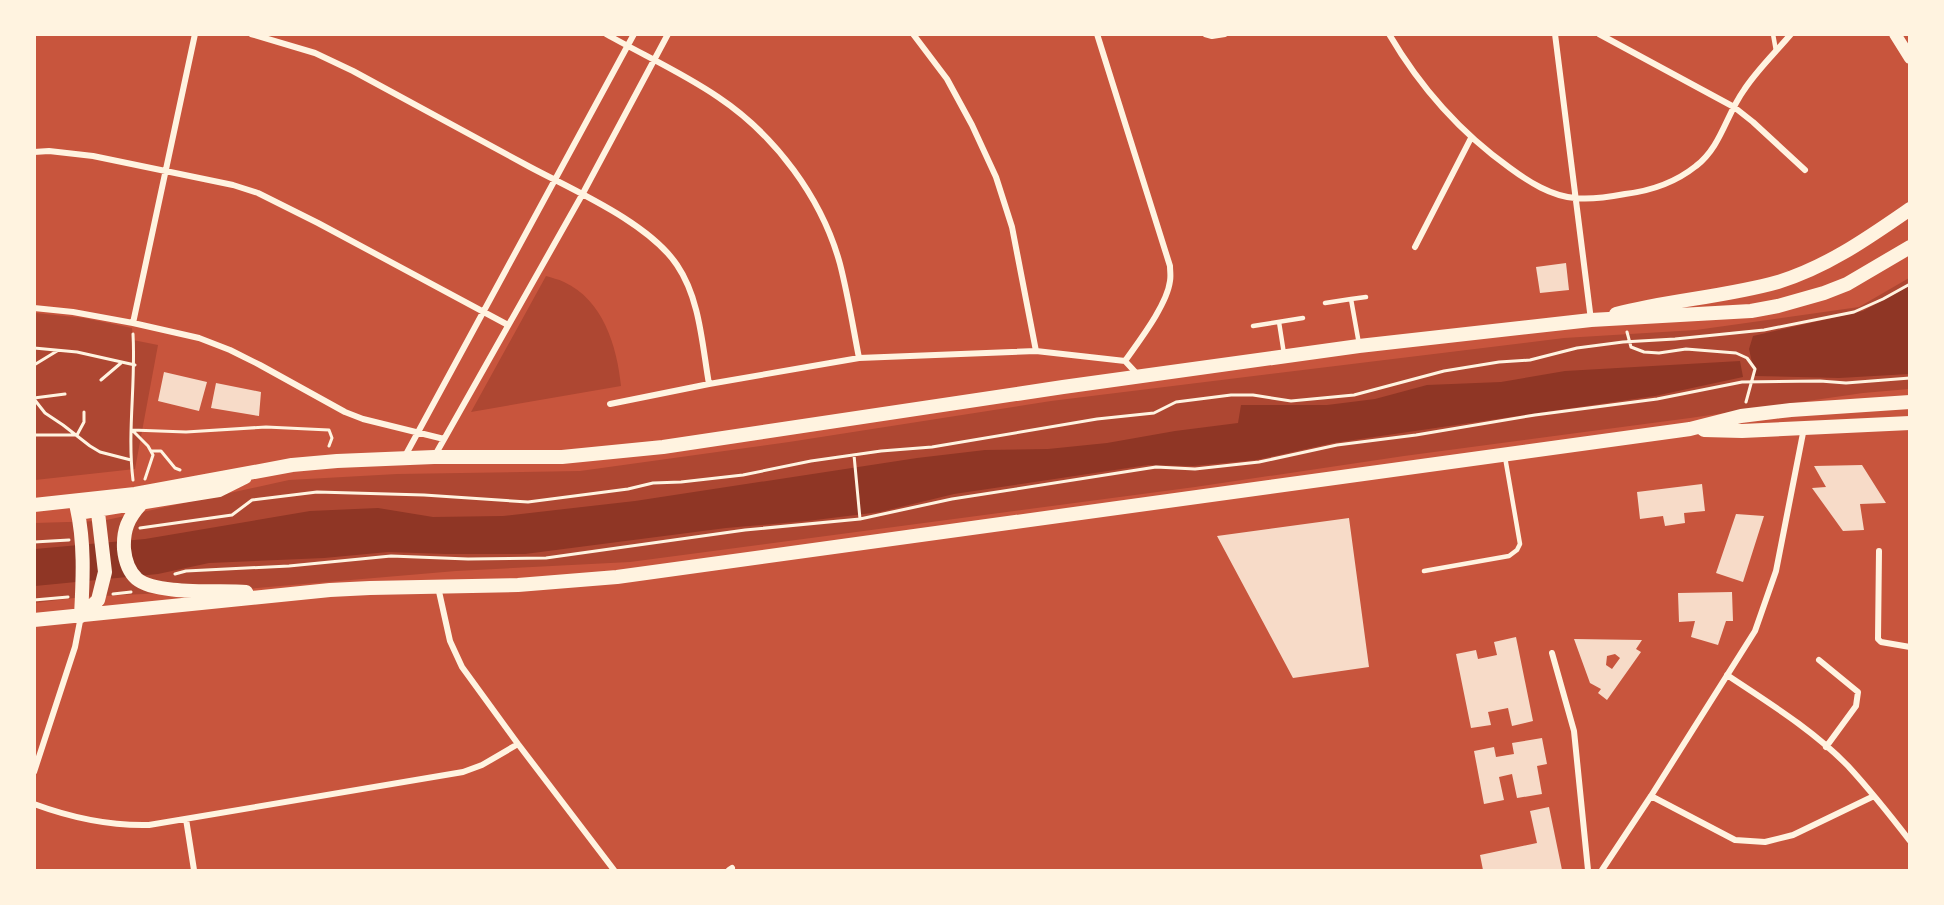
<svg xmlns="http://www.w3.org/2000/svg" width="1944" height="905" font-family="Arial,sans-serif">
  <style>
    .green { fill: #ae4732 }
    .water { fill: #8f3625 }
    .building { fill: #f7dbc8; fill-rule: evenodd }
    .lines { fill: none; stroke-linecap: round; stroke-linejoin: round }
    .path { stroke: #fff3e0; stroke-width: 3 }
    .service { stroke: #fff3e0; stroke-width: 4.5 }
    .minor { stroke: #fff3e0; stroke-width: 6 }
    .secondary { stroke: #fff3e0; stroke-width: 12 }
    .primary { stroke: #fff3e0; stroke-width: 14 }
  </style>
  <rect width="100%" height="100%" fill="#c8553d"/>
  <path class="green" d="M546,276C552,278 558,279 564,282C603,300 617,346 621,386L471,412Z
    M1909,278V389L1863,393L1690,418L1404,456L1195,487L630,562L456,571L246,589L82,597L35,603L34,523L102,521L289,480L397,474L580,471L789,442L1051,401L1564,338L1696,330L1859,307Z
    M35,313L84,318L132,328L133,340L158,345L135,469L35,480Z"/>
  <path class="water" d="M1909,286V374L1839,378L1755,376L1749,349L1753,336L1863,311Z
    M1740,361L1743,377L1655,396L1333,443L1256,460L1193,466L1148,465L954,494L880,512L807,521L726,528L525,554H446L388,552L324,558L209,563L158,574L35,586V549L145,539L310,511L378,508L433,517L503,516L635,501L917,458L985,450L1048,449L1107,443L1175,431L1238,423L1241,405H1327L1375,399L1427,385L1501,382L1565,371Z"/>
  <path class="building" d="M1566,263L1569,290L1540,293L1536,267Z
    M164,372L207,382L199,411L158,401Z
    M216,383L261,392L259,416L211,408Z
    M1862,465L1886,503L1860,504L1864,530L1843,531L1812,488L1826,487L1814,466Z
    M1702,484L1705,511L1684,513L1685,523L1665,526L1663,516L1640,519L1637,492Z
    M1736,514L1764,516L1743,582L1716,573Z
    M1349,518L1369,667L1293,678L1217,536Z
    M1732,592L1733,621H1726L1718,645L1691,637L1695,621L1679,622L1678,593Z
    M1516,637L1533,721L1512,726L1508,708L1488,712L1491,725L1471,728L1456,654L1476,650L1478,659L1497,655L1494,642Z
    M1574,639L1642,640L1636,649L1641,652L1607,700L1598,693L1601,689L1590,683ZM1615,654L1620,658L1612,669L1606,665L1607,656Z
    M1542,738L1547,764L1537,766L1542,794L1517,798L1512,774L1499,777L1504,800L1484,804L1474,751L1494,747L1496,757L1514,754L1512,743Z
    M1549,807L1562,870H1483L1480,855L1537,843L1530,811Z"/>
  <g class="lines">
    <path class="path" d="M1627,332L1631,347L1644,352L1659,353L1686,349L1736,353L1747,358L1755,369L1746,402
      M133,334C136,383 127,432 133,480
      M34,348L77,352L135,365
      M34,365L57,351
      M101,380L121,363
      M34,398L65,394
      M34,399L45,413L63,425L90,446L100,452L131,460
      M132,430L186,432L266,427L329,430L332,438L329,446
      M132,430L148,446L153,455L145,479
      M34,435H75
      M77,435L84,422V412
      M152,451H161L175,468L180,470
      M854,455L860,519
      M140,528L232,515L252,500L317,492L424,495L528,502L628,489L653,483L681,482L743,475L811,461L881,451L932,447L1097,419L1154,413L1176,402L1231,395H1253L1291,401L1354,395L1444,371L1499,362L1530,360L1577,348L1623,342L1675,339L1764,330L1854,312L1883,299L1910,284
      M34,542L69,540
      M175,574L186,571L289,566L391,556L468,559L546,558L745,530L860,519L952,499L1156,467L1195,469L1259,462L1337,445L1416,435L1535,415L1657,399L1742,382L1820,381L1846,383L1910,378
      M113,594L131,592
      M34,600L68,597"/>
    <path class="service" d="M1773,34L1776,51
      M1351,299L1366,297
      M1325,303L1351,299L1359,344
      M1279,322L1284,354
      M1253,326L1303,318
      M1424,571L1509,556L1517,550L1520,544L1505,457"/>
    <path class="minor" d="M251,34L315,53L353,71C412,103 471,135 530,167C575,191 649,223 677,265C700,299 702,344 709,384
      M606,34C643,55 683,73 718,97C775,135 822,198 840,264C848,295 853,327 859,358
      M913,34L947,79L972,125L996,177L1012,227L1036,351
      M1097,34L1170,266C1170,271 1171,276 1170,281C1167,305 1139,341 1125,361
      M1205,34L1212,36L1225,34
      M1389,34C1420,87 1461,133 1510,168C1529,182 1551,196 1575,198C1591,200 1609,197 1625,194C1650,191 1676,182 1696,166C1721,147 1726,115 1744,90C1757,70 1775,53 1791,34
      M1555,34L1591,320
      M1599,34L1734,107L1753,122L1805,170
      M34,152L49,151L93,156L233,185L258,193L318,223L508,325
      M1415,247L1471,138
      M34,308L73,312L133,323L199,338L230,350L260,365L345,412L363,419L444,439
      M133,323L195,34
      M1125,361L1139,376
      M610,404L709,384L859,358L1036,351L1125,361
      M434,457L582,195L668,34
      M404,458L634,34
      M1879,551L1878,639L1881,642L1910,647
      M438,587L450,641L462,667L518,744L614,870
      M1552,653L1574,731L1588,870
      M1819,660L1858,692L1856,706L1826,747
      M1727,675C1769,703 1813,730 1848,766C1870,790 1890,815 1910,841
      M34,772L75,647L81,616
      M1651,796L1735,840L1765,842L1793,835L1874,796
      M34,804C72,818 108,826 149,825L463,772L482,765L518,744
      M186,819L194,870
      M729,870L732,868
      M1602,870L1651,796L1755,631L1776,571L1804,428"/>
    <path class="secondary" d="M1895,34L1910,58"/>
    <path class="primary" d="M1616,314C1669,300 1725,297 1778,282C1827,267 1868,238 1910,209
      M1704,430L1742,431L1910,423
      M76,504C85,541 83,579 81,616
      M141,504C128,518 123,530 124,549C125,560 128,571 137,579C156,595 220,590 246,592
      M34,505L135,494L292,465L337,461L434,457H562L663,447L1063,387L1359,346L1591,320L1751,311L1778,306L1824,293L1847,284L1910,247
      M78,513L219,490L245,477
      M81,616L98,600L105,572L97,504
      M34,620L330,590L370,588L518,585L617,577L1690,429L1741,416L1791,410L1910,402"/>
  </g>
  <rect width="1944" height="905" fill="none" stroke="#fff3e0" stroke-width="72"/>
</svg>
